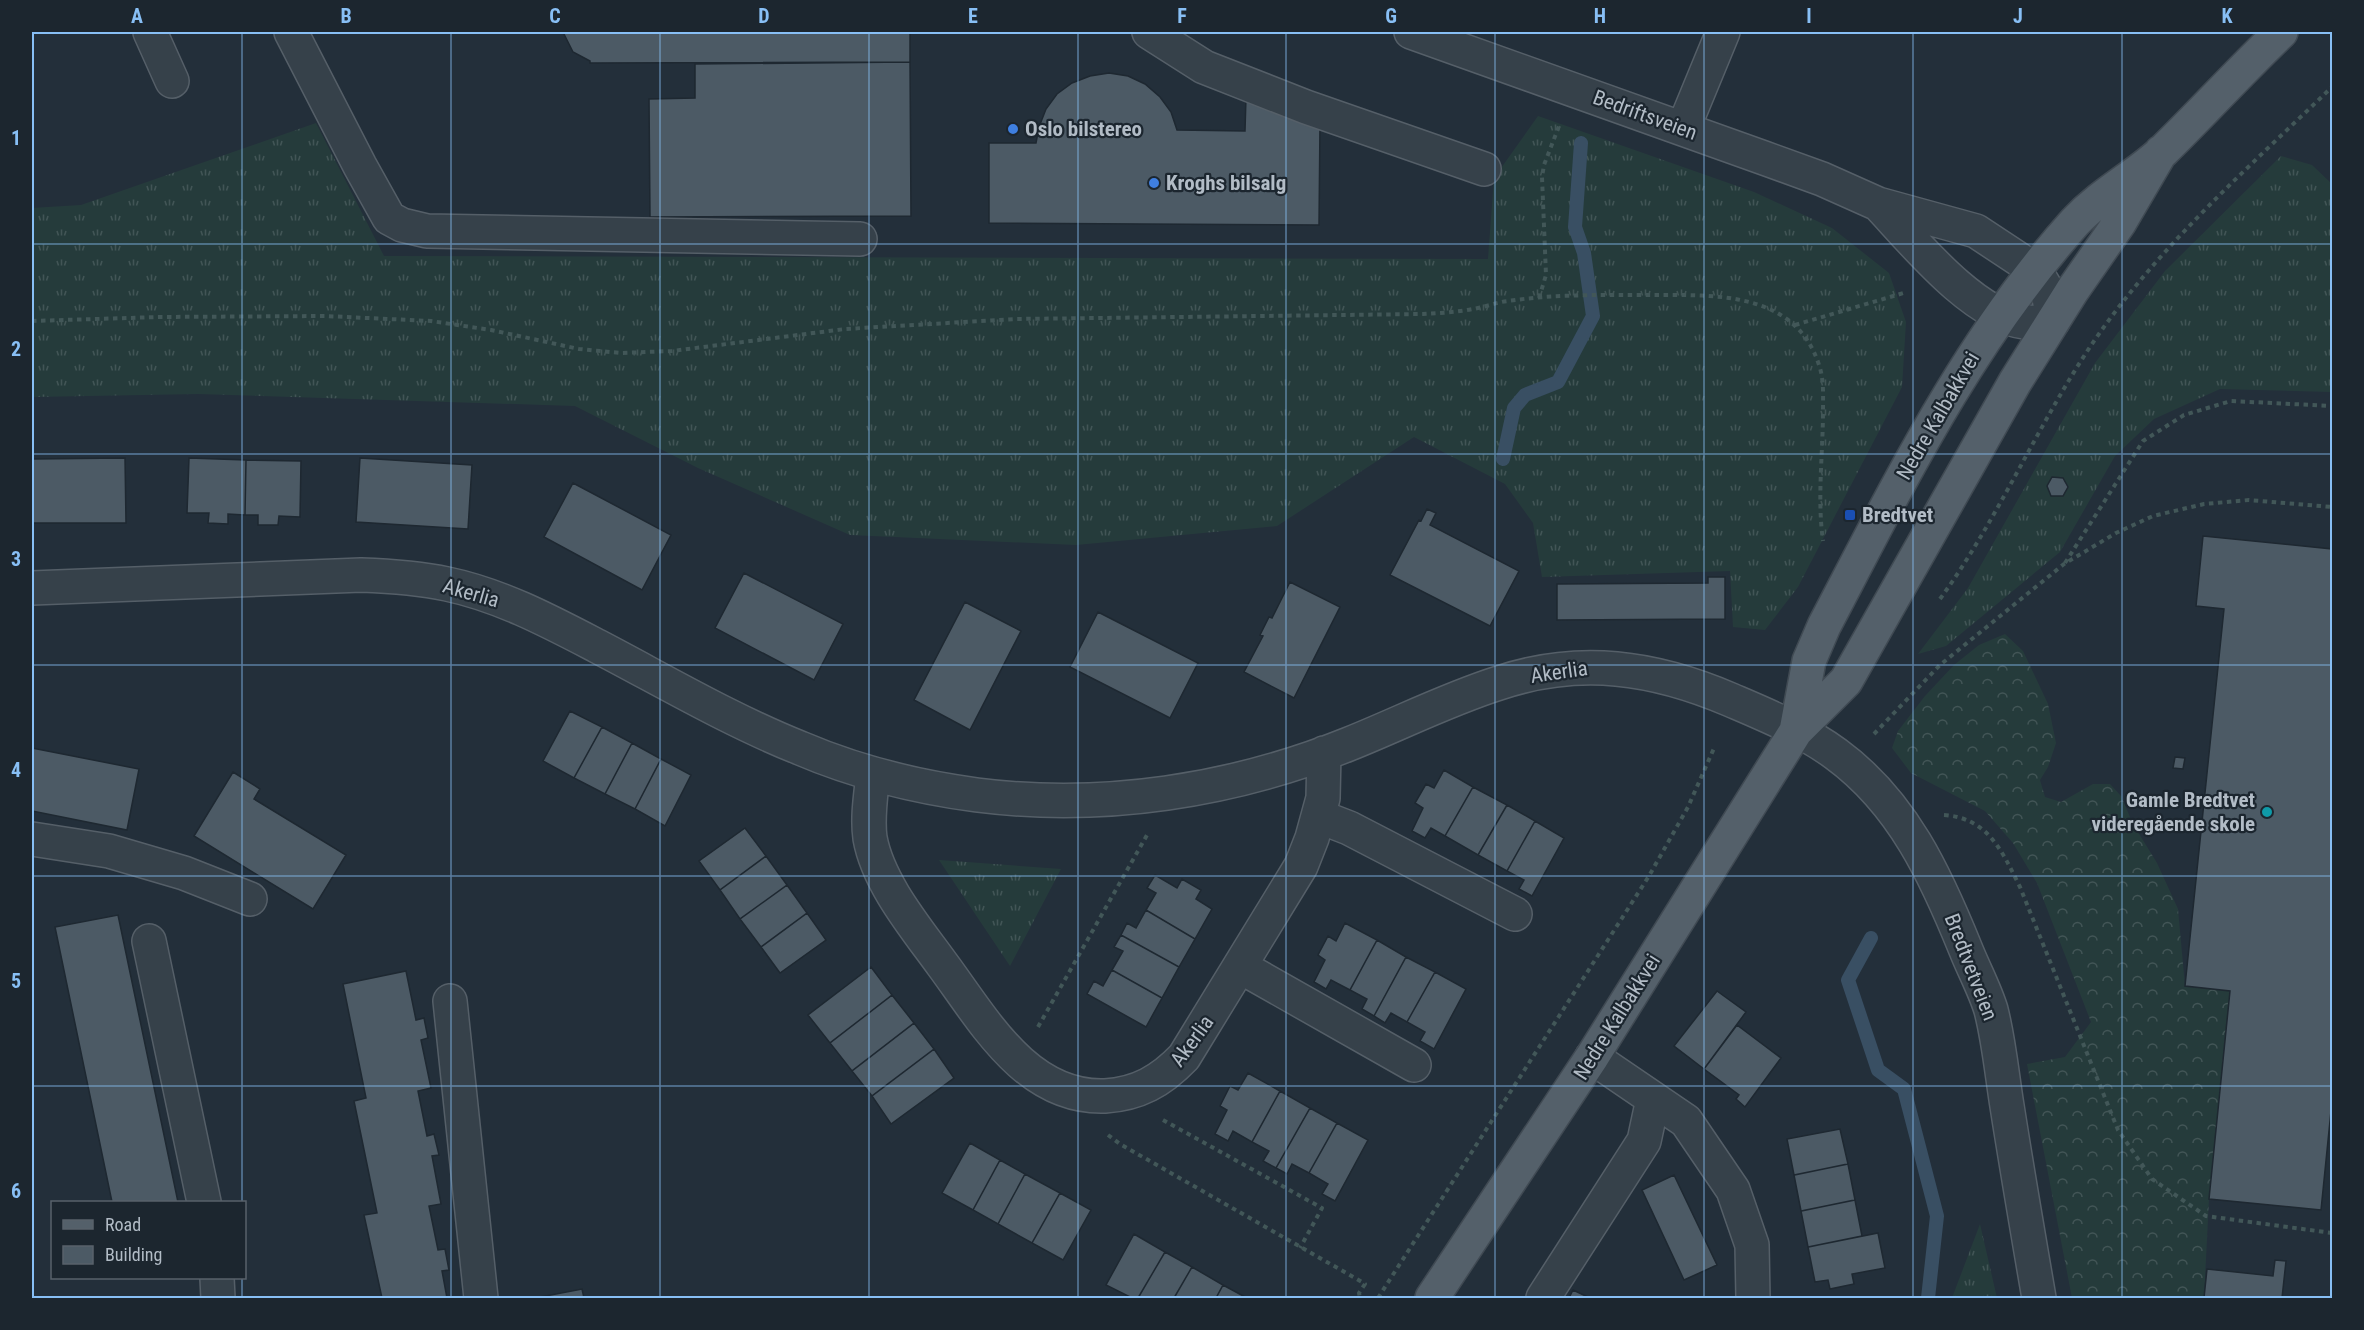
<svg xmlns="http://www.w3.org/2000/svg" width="2364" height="1330" font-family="'Roboto Condensed',sans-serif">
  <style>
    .grass { fill: url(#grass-tufts) }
    .forest { fill: url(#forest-crowns) }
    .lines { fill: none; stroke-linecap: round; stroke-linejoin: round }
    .stream { stroke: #394f63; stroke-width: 14 }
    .building { fill: #4c5a65; stroke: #1e2831; stroke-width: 1.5 }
    .minor-casing { stroke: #555f68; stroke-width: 36 }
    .major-casing { stroke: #404a53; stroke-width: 36 }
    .path { stroke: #425758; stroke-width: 4; stroke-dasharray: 4.5 4.5; stroke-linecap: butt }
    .minor { stroke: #36414a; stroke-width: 33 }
    .major { stroke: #54606a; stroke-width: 33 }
    .grid { fill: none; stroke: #88bff5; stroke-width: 1.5; stroke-opacity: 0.55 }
    .shop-dot { fill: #3f7fe0; stroke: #1c262f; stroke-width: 2 }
    .transit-dot { fill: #1a4fb4; stroke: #1c262f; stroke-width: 2 }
    .culture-dot { fill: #0f9aa8; stroke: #1c262f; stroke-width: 2 }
    .labels { text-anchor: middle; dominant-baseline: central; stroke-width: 4.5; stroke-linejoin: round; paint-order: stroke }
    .street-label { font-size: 21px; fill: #b2bcc6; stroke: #1c262f }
    .poi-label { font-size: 21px; font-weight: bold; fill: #b2bcc6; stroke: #1c262f; text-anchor: start }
    .neatline { fill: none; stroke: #88bff5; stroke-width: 2 }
    .grid-label { font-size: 20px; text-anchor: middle; font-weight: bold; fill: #88bff5 }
  </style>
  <defs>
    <pattern id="grass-tufts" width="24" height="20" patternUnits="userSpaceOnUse" patternTransform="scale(1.5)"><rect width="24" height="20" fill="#253b3b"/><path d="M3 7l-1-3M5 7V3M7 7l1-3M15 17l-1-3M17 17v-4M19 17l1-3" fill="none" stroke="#425556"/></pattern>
    <pattern id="forest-crowns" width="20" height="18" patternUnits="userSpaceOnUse" patternTransform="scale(1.5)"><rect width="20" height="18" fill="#253b3b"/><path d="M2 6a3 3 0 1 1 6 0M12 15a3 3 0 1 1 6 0" fill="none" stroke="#425556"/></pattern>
  </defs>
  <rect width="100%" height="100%" fill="#232f3a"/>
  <path class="grass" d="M1538,116L1754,192L1832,228L1889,273L1906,322L1902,387L1798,587L1765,630L1733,627L1730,571L1542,577L1533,523L1505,484L1414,437L1277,526L1076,545L850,535L698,468L575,406L198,394L32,397V208L81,205L316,123L384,256L1488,259L1494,178Z
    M2281,156L2312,165L2332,184V392L2220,389L2154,419L2115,456L2060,552L1946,646L1918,654L1968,588L2095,363L2165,271Z
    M939,860L1061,869L1010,966Z
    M1980,1224L1997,1298H1952Z"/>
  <path class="forest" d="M2005,634L2023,651L2048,704L2056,743L2048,767L2040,780L2045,797L2061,802L2093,784H2110L2121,796L2133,824L2157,863L2178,909L2185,986L2230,991L2209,1199L2204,1298H2072L2027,1064L2065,1057L2091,1022L2037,883L2013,843L1985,811L1911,773L1892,748L1898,731L1925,696L1954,665L1979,645Z"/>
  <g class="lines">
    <path class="stream" d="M1503,459L1514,408L1525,395L1558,382L1593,316L1584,253L1575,227L1581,143
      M1871,938L1848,980L1878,1070L1904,1089L1937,1216L1928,1298"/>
  </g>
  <path class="building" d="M563,32H910V62L590,63V61L573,52Z
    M910,62L911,216L650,217L649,99L695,98V64Z
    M1109,73L1128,76L1145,84L1160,97L1171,112L1177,130L1245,131L1246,97L1320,123L1319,225L989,223V143H1036L1039,127L1046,109L1057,94L1072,83L1090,76Z
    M125,458L126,523H32V459Z
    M189,458L246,460L245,515L228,514V524L208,523L209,513H187Z
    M360,458L472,465L468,529L356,522Z
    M246,460L301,461L300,517L279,516L278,525H258V515H245Z
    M2052,477L2063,478L2068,487L2063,496H2051L2047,486Z
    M573,483L671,535L642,590L544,537Z
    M1427,509L1436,513L1430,525L1519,571L1490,626L1390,575L1419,520L1421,521Z
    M2203,536L2332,549V1101L2321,1210L2209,1199L2230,991L2185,986L2224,609L2196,606Z
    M744,573L843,624L814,680L715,628Z
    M1708,577H1725V619L1557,620V584L1708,583Z
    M1290,582L1340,607L1294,698L1244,672L1263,636L1260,635L1269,617L1272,618Z
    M965,602L1021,631L970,730L914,700Z
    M1098,612L1198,663L1170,718L1070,667Z
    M570,711L602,727L574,778L543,761Z
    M602,727L632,743L605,794L574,778Z
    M632,743L661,759L635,809L605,794Z
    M32,748L139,769L127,830L32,811Z
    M2175,757L2185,758L2183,769L2173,768Z
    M661,759L691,775L665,826L635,809Z
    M1444,770L1473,787L1445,836L1431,828L1425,838L1412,831L1423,808L1415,803L1426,784L1434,788Z
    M233,772L260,789L254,799L346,855L313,909L194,836Z
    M1473,787L1507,805L1478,855L1445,836Z
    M1507,805L1535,821L1507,871L1478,855Z
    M1535,821L1564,838L1532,896L1519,889L1524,880L1507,871Z
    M745,828L766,856L720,890L699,861Z
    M766,856L787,885L740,919L720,890Z
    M1155,875L1177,888L1182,879L1201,890L1196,899L1212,909L1195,939L1146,910L1156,893L1147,888Z
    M787,885L807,913L761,947L740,919Z
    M1146,910L1195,939L1179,967L1121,935L1127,923L1136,928Z
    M807,913L826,940L780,973L761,947Z
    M118,915L178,1202H112L55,927Z
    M1345,923L1377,940L1350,990L1331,980L1326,989L1314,982L1325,960L1318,955L1328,936L1336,941Z
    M1121,935L1179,967L1162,998L1112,970L1123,951L1114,947Z
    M1377,940L1406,957L1374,1016L1362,1009L1367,999L1350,990Z
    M1406,957L1435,972L1407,1022L1391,1013L1385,1023L1374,1016Z
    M871,967L892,995L830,1043L808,1015Z
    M1112,970L1162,998L1146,1027L1087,994L1094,981L1103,986Z
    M406,971L416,1020L424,1018L428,1038L421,1040L431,1088L418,1091L427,1136L434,1134L439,1155L432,1156L441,1204L429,1206L438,1250L445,1249L449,1270L442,1271L447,1298H382L364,1215L377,1213L354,1101L366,1098L343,984Z
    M1435,972L1466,989L1434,1049L1420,1041L1425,1032L1407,1022Z
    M1717,991L1746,1012L1704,1069L1674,1046Z
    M892,995L914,1023L852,1071L830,1043Z
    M914,1023L934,1049L872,1096L852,1071Z
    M1737,1025L1781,1058L1745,1107L1736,1099L1739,1095L1704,1069Z
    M934,1049L954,1078L891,1124L872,1096Z
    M1248,1073L1280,1091L1252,1142L1233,1131L1228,1141L1215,1134L1227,1110L1220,1106L1230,1086L1238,1090Z
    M1280,1091L1310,1108L1276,1168L1263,1161L1269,1151L1252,1142Z
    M1310,1108L1337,1123L1309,1173L1292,1164L1287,1174L1276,1168Z
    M1337,1123L1368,1140L1335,1201L1322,1194L1328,1184L1309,1173Z
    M1840,1129L1848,1164L1794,1175L1787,1139Z
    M970,1143L1000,1160L973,1210L942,1193Z
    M1000,1160L1025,1174L998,1224L973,1210Z
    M1848,1164L1855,1200L1801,1211L1794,1175Z
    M1025,1174L1060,1193L1032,1243L998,1224Z
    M1674,1175L1717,1265L1684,1280L1642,1190Z
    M1060,1193L1091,1210L1063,1260L1032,1243Z
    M1855,1200L1862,1236L1808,1247L1801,1211Z
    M1878,1233L1885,1268L1852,1274L1854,1284L1830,1289L1828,1280L1815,1282L1808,1247Z
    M1134,1234L1165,1252L1138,1298H1132L1106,1285Z
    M1165,1252L1192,1267L1174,1298H1138Z
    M2275,1260L2286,1261L2282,1298H2204L2207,1269L2273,1276Z
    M1192,1267L1223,1285L1216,1298H1174Z
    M1223,1285L1247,1298H1216Z
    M582,1289L584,1298H535Z
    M1573,1290L1590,1298H1569Z"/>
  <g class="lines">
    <g class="minor-casing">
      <path id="minor" d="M150,32L172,81
        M291,32L360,166L389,218L402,225L427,231L860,239
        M1149,32L1204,67L1306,107L1484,169
        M1411,32L1764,158L1822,179L1878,204L1976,231L2035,270L2048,292L2053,321C2044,321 2034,323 2025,322C1974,317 1912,240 1878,204
        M1683,129L1723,32
        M32,588L361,575C390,576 419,578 447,584C500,595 549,621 597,646C664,681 730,720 800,748C856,772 917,787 977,795C1103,811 1232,791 1349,744C1399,724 1448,699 1499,683C1580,656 1654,667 1731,700C1766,715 1805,731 1836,754C1903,803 1936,876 1966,950C1974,970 1985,990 1991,1010C1999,1041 2002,1075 2007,1106C2017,1170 2028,1234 2039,1298
        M873,774C871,794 867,817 870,838C878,883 916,928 942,964C983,1019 1026,1099 1105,1096C1138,1094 1161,1081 1184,1057L1301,866L1312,838L1323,798L1324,753
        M1318,816L1349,828L1515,914
        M32,839L109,851L184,873L250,899
        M149,941L204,1202
        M1241,967L1414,1065
        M450,1001L481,1298
        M1592,1057L1686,1121L1733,1190L1752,1245L1753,1298
        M217,1278L218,1298
        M1543,1298L1644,1141L1653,1099"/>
    </g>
    <g class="major-casing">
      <path id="major" d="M1796,731L1809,661L1824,626C1898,485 1968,341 2075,222C2102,193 2135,177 2163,151C2203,112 2241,70 2281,32
        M1432,1298L1592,1057L1796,731L1846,681L2015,382L2072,291L2120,222L2161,152"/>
    </g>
    <path class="path" d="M1539,298L1546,275L1542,177L1544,165L1559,126
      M32,321L159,317L325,316L431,321L491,330L579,349L621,353L672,351L845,329L1016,319L1423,314C1441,313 1460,312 1478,308C1488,306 1498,302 1508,301C1555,294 1602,295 1649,295C1712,295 1795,290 1819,365C1824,379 1823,395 1823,410C1823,454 1817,498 1823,541
      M1795,325L1907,292
      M2065,563L2143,441L2184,415L2231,401L2332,406
      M1940,599C1996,522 2034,433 2086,353C2152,252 2246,170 2332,87
      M1874,734L1940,665L2064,564L2116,533L2153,516L2204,504L2249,500L2332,507
      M1944,815C1988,818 2002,851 2020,887L2118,1130L2152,1179L2206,1216L2332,1233
      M1038,1027L1147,835
      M1163,1120L1322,1208L1300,1248
      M1108,1135L1120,1144L1362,1282L1365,1284L1359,1293L1360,1298
      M1378,1298L1649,876L1688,807L1715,746"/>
    <use href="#minor" class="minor"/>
    <use href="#major" class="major"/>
  </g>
  <path class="grid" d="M242,32V1202M451,32V1298M660,32V1298M869,32V1298M1078,32V1298M1286,32V1298M1495,32V1298M1704,32V1298M1913,32V1298M2122,32V1298M32,244H2332M32,454H2332M32,665H2332M32,876H2332M32,1086H2332M242,1278V1298"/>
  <g class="shop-dot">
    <circle cx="1013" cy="129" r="6"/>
    <circle cx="1154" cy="183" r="6"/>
  </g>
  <rect class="transit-dot" x="1844" y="509" width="12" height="12" rx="3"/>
  <circle class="culture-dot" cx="2267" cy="812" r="6"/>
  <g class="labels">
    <g class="street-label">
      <text transform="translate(1645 115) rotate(20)">Bedriftsveien</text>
      <text transform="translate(1938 416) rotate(-60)">Nedre Kalbakkvei</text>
      <text transform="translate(471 593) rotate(16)">Akerlia</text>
      <text transform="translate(1559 672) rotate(-8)">Akerlia</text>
      <text transform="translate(1971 967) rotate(69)">Bredtvetveien</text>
      <text transform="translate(1617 1017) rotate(-58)">Nedre Kalbakkvei</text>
      <text transform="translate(1192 1041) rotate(-54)">Akerlia</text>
    </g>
    <g class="poi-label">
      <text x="1025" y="129">Oslo bilstereo</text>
      <text x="1166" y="183">Kroghs bilsalg</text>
      <text x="1862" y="515">Bredtvet</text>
      <text x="2255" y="800" text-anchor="end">Gamle Bredtvet<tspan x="2255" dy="24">videregående skole</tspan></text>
    </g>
  </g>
  <rect width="2364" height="1330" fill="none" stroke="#1c262f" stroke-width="66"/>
  <rect x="51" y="1201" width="195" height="78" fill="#1c262f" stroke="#58626b" stroke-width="1.5"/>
  <rect x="63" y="1220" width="30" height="9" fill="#54606a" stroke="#58626b" stroke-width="1.5"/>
  <text x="105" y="1231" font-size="18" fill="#b2bcc6">Road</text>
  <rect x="63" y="1246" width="30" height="18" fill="#4c5a65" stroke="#58626b" stroke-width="1.5"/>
  <text x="105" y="1261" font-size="18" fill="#b2bcc6">Building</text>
  <rect x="33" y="33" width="2298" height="1264" class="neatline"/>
  <g class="grid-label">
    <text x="137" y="23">A</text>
    <text x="346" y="23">B</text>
    <text x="555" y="23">C</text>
    <text x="764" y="23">D</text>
    <text x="973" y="23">E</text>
    <text x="1182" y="23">F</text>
    <text x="1391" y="23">G</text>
    <text x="1600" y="23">H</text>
    <text x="1809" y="23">I</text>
    <text x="2018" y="23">J</text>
    <text x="2227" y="23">K</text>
    <text x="16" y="145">1</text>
    <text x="16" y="356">2</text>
    <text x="16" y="566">3</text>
    <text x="16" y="777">4</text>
    <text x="16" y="988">5</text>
    <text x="16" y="1198">6</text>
  </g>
</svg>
